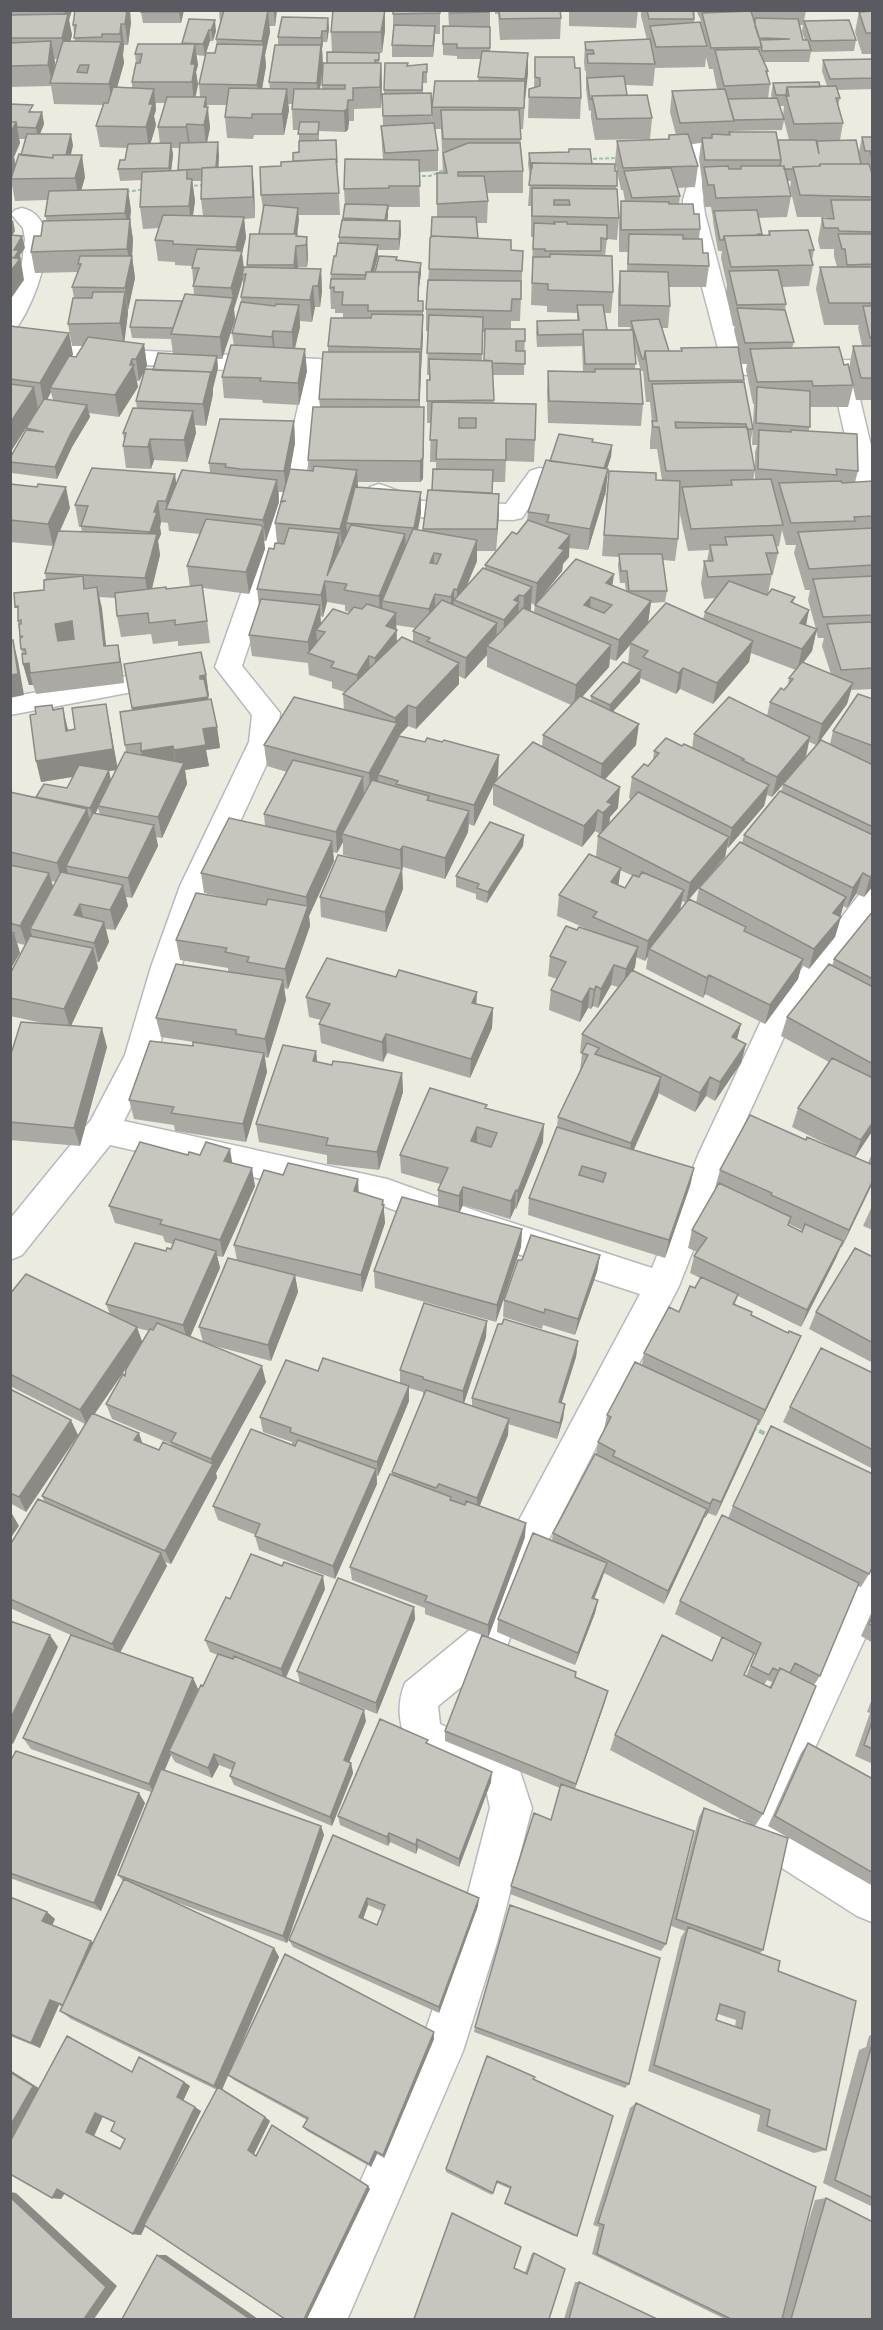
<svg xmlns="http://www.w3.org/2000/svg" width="883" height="2330" font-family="Commissioner,sans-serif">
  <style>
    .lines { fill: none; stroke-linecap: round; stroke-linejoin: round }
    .street-casing { stroke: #b8b9be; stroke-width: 3 }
    .path-far1 { stroke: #98c1ad; stroke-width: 2; stroke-dasharray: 4 2; stroke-linecap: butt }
    .path { stroke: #98c1ad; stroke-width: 4; stroke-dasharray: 6 3; stroke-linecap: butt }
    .street { fill: #fff; fill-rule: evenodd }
    .wall { fill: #aaa9a3; fill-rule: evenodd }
    .shaded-wall { fill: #8b8a85 }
    .building { fill: #c6c5be; stroke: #8b8a85; stroke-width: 1.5; fill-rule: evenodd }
  </style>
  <rect width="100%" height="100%" fill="#ebebe0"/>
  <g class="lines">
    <g class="street-casing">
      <path id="street" d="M745,141L752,143L755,147L752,151L701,155L708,183L703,200L705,214L742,356L749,361L872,360V374H854L872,450V501L839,506L830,503L827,498L830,493L857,488L831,374L746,375L728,369L720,356L683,214V200L688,183L681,155L687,146L700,142Z
        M22,208C69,219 35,301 18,326L10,328V296L22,263L25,239L23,228L11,214L15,210Z
        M10,332L124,350L319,359L327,361L330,366L304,483L242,666L280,713L277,742L210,886L181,967L157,1055L124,1121L387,1179L482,1213L652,1268L699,1153L761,1021L862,891L872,888V920L784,1037L731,1153L679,1286L547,1543L505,1651L438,1706L440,1724L517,1762L532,1808L497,1943L463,2051L347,2320H299L420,2047L455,1943L490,1808L486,1789L410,1751C400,1727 395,1708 405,1683L477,1624L518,1522L640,1294L481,1242L386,1207L110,1145L22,1255L10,1260V1219L91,1120L125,1055L151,967L180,886L249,742L252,715L215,667L280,483L306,373C207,370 108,366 10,346Z
        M539,468L653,485L662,488L665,493L662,498L653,501L545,484L522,518L513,520L418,517L370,497L367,492L370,487L379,484L388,487L422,501L506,504L530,471Z
        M171,668L180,671L184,677L180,683L10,715V697Z
        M872,1562V1623L782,1820L872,1877V1922L857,1916L749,1847L739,1822L858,1568Z"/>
    </g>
    <path class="path-far1" d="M587,159L619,158
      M416,176H430L446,169
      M188,186L205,185
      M126,192L145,189"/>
    <path class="path" d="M751,1427L772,1437"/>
    <use href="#street" class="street"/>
  </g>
  <path class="wall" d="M10,10H72L69,20L72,35L70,41H75L73,25L131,22L128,45H124L123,55L124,63L117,88H132V82L136,63L135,54L182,44L189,19L216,31L213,41H210L205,56L196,55L198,65L196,72L198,85L195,97H200L199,84L215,53L217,46L216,39L220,23L219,10H277L275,26H269L270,32L265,55L266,66L262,89H270L269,82L278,45V37L328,18L329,29L327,42H323L322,49L323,66L320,89H322V85L327,63L332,52L331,32L385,30L382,53L359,52L379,53V63H381L382,84L381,108L354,109V121H349L348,130L345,132L319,131V140H336L340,215H298L297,236L307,237L308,258L307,267H298L297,269H321L322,291L320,307H315L312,322L300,321V327L295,349L307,371L299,405L263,403L262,400L224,398L222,377L234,346L232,333L241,302V297L243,286V279L234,309L235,320L222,359H217L218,368L213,388V394L206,426L195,425L196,433L187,462L154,460L151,469L126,468L123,446L124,440L123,433L137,408L136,401L145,370L139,381H137L138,387L119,417L89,413L90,417L72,447L57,479L12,473L10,468V458L31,420L10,453V326L73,354L72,357H76L83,346H72L68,324L74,298L72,287L78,272L35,273L31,252L41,236L47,221L45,216L47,200L15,201L12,185L10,188V104L34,112H42L44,124L40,134L73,145L71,155L85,177L81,190L131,210L130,219L133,240L132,256L135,278L128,310V313L124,342L144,344L147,366L145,369L153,370L173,354L171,339L132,338L130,327L194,295L192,266L175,265V262L158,261L155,240L159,228L143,229L140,207L142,180L120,181L118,169L125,160L127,148L100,147L96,126L104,105L54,104L51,86L10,87ZM54,59H58L54,72L55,62ZM156,103H165L158,127L160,144H150L156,125L154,116L156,110ZM288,104H292V109L293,130H299V152L293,161L281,166L261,195L263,210L259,234L247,265V267H244L242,253L246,238L244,219L255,218L254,187L252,166L218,167L219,154L207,143L210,128L208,107H207V105H226L225,117L227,138L253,139L254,135H284L289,110ZM19,139H25L21,155L16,165L14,157L20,143ZM172,148H180L178,171H171L173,155ZM192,181H201V199L203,216H193L195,201ZM51,392L53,400H47Z
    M184,10L181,23H143L141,12Z
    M393,10H440V34H435L433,57H392V45L393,34Z
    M448,10H490V52L528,53L523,129H520L521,148L523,171V193H487L488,201L487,223H476L478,238L511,250L523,251L520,321H511V329H525L524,375H493L494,403L535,440L534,462L506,461L505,482H492V493L499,494L496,551H477V561L467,585L485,569V565L517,534L527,521L528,512L550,461L592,442L612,445L611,457L607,469L606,491L588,550L569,548V557L563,564L562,571L541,598L612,586L626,591L625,583H620L618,566L619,557L602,556L607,492L656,480H662L657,449H650V442L652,422L650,402H646L643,371H641L635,350V369L643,404L641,426L548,423L547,393L548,371L583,372L582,346L537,347L536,332L537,321L577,320V313L547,312V306L531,305L533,237H531V206H528L530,179L528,164L529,153L568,152L569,149L592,164L617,171L616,189L619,218L617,240L607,239L605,256L613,292L611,313H605L607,330H630V327H618V292L620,271H627L628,252H619V222L621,201H625L623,190H621L615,162L617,141L668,139L669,135H676L670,112L672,91L717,89L713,69H709L706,57L705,67L655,68L653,86L626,85L627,95L652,118L650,139L595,140L591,117V110L589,111L586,89V71H585L584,63L585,42L647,40L641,16V10H695L694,22L700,24L701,21L696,10H747V11V10H806L804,21L856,40L854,51L811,52L809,62H764L768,71L767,76L770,84L768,98H772L771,95L773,83L827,86L822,71L823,60L873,59V89L837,90L840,98L838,106L843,123L840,140L859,152L862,137H873V400H856L853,387L848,407H810L809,431L858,471L855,482L873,481V689L851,690L847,704L818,743L830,744L833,731L873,699V886L864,897L856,894L847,908L843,906L835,937L809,969L802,965L798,979L765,1024L705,994L703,998L646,969L648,956L645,961L636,957L635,967L633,971L741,1024L737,1039L746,1044L741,1063L715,1101L706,1096L695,1112L658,1093L634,1150L694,1168L690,1186L665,1258L528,1215L529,1198L557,1127L558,1117L580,1071L582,1054L580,1053L582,1034L618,987L611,985L598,1008L593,1006L591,1009L588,1008L580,1022L549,1010L551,990L557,979L548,976L550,956L577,930L592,931L557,916L559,895L596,857L598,836L600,834L595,831L582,847L493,805V786L474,826L469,824L468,832L445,879L403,867L402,868L403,889L386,932L321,917L320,897L363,860L343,855V842L337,853L333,852L334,861L309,916L310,926L288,989L284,988L286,1000L268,1058L265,1057L267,1072L246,1142L175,1131L174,1125L134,1119L129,1100L193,1046L200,1043L161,1037L156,1018L228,972V968L180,960L176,940L223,897L204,893L201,873L265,826L264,814L287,772L267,766L264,745L344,710L343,694L345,692L332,688V682L309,675L308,663L252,656L249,635L259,606L257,589L277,543L275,523L283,492H279V502L266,541H264L265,549L249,594L203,588L210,643L178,646V641L153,644L151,634L121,637L117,616L115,598L99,597L106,646L118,645L124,683L36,694L33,685H29L23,664L18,621L44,590L46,580L45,573L53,546L10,542V484L70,508L60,531L82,532L81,527H79L75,505L176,483L210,473L209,463L294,421L295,443L290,469L309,471L308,460L320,407L319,399L328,352V346L343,318V313H335V309H331L330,288L331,274L339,243V237L345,205L344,189L383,159L382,147L381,126H383L382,94H384V90L407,66L427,64V83H423V93H431L432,124V107L478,81L481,59H457V56L443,55V26H449ZM799,25H803L802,32L805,40H803ZM780,106H784L783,116ZM784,120L789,140H778L733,132V131L782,130ZM435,129H441L443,173H437V217L429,269L426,309V331H428L427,375H429V380H427V423H431L430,462H436V469L432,490H428L423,531L418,530L421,513V492L358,487V482H420L423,479L424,407H419L421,371L423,336V301H419V287L421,274V263L397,260L374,272L378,256V250H399L401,233L400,221H387L388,210H389V207H420L419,172L438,171V150ZM701,143L699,159L702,181V188L705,207H711L713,219V222L718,251H722L721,258L727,285L726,293L733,326H735L734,330L738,347L681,348V351H669L662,328H668L670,306L669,287H706L709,266L703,253L699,239L700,229L694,214L679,204L680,196L677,188L695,187L698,166L691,144ZM787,181H791L790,188L797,217H827V218H822L818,240L820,249H834V256L837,267H820L816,289L824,325H859L858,327L862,346H853L849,368L844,365L792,348L794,342L785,310L786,304L782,287L809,286L813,265L812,260L814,250L769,231L768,235H762L758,218L787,217L791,196ZM483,332H485L484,360H482ZM739,351L742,364H747L746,370L753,404H754L752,445H757L755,452V480H753L755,470L750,444L753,429L743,382ZM679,510L688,551L709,550L707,561H704L701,583L704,599L715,598L705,612L703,619L648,623L651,603L665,602L667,591L663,560L675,561L678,539ZM161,522L168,523L169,531L200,534L187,566L190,587L167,589H152L160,555L158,541L161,534L160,527ZM782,530L786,545H796L794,553L805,590H810L808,600L816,629L806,625L793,603L795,597L768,594L772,574H773L778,553L776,547L779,546ZM327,602L345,605V611L350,612L348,614L321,623L320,616L323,617ZM531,603L535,605L534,612L530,610L531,609ZM396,625L415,628L413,631V642L397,641ZM816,631L818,638H824L822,646L831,674L803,663L812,651ZM630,645L628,664L591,696V701L582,697L609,667L610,659L616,661ZM751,653L796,670L789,678L788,686L784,690L770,702L767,716L694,734L692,748L682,746L654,751L653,760L648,766L632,777L629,798L631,799L609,824L610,817L618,808L605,779L636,745L613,711L640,682V678L676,694L680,689L713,704L749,662ZM487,655V667L571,705L543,735L542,746L495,783L498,776L397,740V738L408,726L416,729L459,684V676L465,679ZM809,742L816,745L806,758ZM783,785L781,792L744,835L742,843L699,888L696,903L689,899L725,857L727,847L728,848L764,806L767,795L772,797ZM620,870L633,876L625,888L618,885ZM682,901L686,903L680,910Z
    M495,10H560L561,18L560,39L500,40L498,14H495Z
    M569,10H638L636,28L569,26Z
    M866,10H873V54H862L855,32L859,12L866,11Z
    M535,57L575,68L581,98L580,119L528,118L529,89L534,87Z
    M206,675L209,696L208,697V699L217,727L220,748L206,750L209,766L185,770L187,784L162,838L156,837L158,846L132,898L126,897L128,906L115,930L106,929L109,942L99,962H97L98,968L71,1026L107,1047L80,1146L10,1140V1057L47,1024L10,1016V974L25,945L17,943L20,953L10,970V792L36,797L67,788L73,777L41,782L53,710L69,730L110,725L117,768L126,752L125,745L133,710ZM116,770L111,780L109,771ZM98,808L100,815L95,814ZM51,881L56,882L53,887Z
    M524,835L523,846L487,903L476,899V894L456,887V876Z
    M873,911V1130L855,1157L868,1163L873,1151V1183L842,1247H841L836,1258L801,1327L738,1296L735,1304L752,1312L751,1315L788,1333L801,1336L794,1352L759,1425H757L753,1436L716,1516L708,1513L705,1518H704L664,1604L604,1573L594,1598L598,1600L595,1613L575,1665L497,1632L498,1619L552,1540L553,1533L596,1454L598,1442L604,1429L607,1415L642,1365L644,1353L679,1312L700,1278L690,1273L694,1256L697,1252L688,1248L692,1230L716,1188H715L720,1170L806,1140L834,1148L792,1127L798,1108L829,1062L781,1036L787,1017L832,966L834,959ZM789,1224L802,1230V1232L788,1225Z
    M306,997L476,1004L493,1008L492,1028L470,1078L387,1053L383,1062L321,1043L319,1024L321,1020L309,1017Z
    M316,1051L317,1062L332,1065L402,1073L403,1092L379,1170L327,1164V1155L259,1142L256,1124Z
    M487,1109L543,1142L516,1209L515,1208L510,1219L463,1205L459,1213L522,1229L521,1247L496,1322L375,1288L374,1271L438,1207V1190L440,1184L401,1173L400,1155Z
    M188,1155L233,1163L255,1186L223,1257L217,1256L220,1268L190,1337L203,1342L199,1327L237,1260L234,1245L283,1175L359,1193L383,1200L385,1223L362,1292L295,1276L298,1292L271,1361L207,1344L266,1382L216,1473L217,1478L171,1564L165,1562L167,1566L120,1653L193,1678L198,1689L203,1686L218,1655L210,1652L205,1640L230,1599L325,1589L286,1678L366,1721L349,1762L351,1763L353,1773L332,1826L234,1785L230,1776L232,1770L219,1765L212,1778L175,1762L171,1755L164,1770L321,1826L324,1835L287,1943L170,1900L274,1948L279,1957L234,2062L434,2039L384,2158L377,2154L371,2167L307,2131L303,2127L307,2120L234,2080L228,2075L222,2090L265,2117L270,2121L254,2154L257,2156L370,2189L145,2226L141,2235L133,2234L65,2193L61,2199L52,2198L39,2088L132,2072L184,2082L190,2086L183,2101L201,2111L156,2203L217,2090L71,2019L60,2011L62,2007L59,2005L40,2048L10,2036V1897L47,1912L55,1919L52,1925L93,1942L123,1881L118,1875L151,1792L31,1749L23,1738L73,1636L10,1608V1545L45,1503L42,1496L85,1424L10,1386V1294L110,1314L106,1304L166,1251L171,1249L173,1244L165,1242L163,1236L115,1223L109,1206ZM137,1328L149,1331L142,1343ZM133,1357L125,1376L106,1404L112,1419L171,1444L172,1446L159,1450L142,1443L94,1414ZM103,2116L115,2122L125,2139L121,2148L94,2136Z
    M873,1204V1230L863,1226Z
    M600,1255L597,1272L575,1335L543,1325L542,1329L503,1317L504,1300L522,1260Z
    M873,1257V1363L809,1329L816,1312Z
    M486,1337L464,1403L472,1406V1398L578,1341L576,1357L561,1403L565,1404L563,1419L557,1439L508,1424V1435L479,1505L525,1537L488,1638L575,1677L605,1702L575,1788L666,1944L661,1951L510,1894L511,1886L551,1820L560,1788L445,1741V1731L482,1635L425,1614V1608L352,1580L350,1567L392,1475V1472L424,1395H423V1392L409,1388V1401L378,1476H377V1484L335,1579L259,1550L255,1536L256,1535L218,1520L213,1506L292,1444V1442L263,1432L260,1417L318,1371L400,1383V1370Z
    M873,1373V1469L783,1422L790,1407Z
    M10,1389L78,1435L26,1512L10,1503Z
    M733,1506L869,1574L861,1587L858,1586L820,1676L814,1685L763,1814L755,1826L763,1950L760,1953L778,1971L826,2150L814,2153L757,2131L760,2115L648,2071L681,1937L685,1931L671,1926L699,1817L704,1808L750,1824L610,1750L615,1735L712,1661L722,1638L675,1614L680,1601L728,1518ZM753,1654L755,1655L746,1676L744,1675ZM767,1680L772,1682L769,1688L764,1685ZM718,2014L736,2020L735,2027L716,2020Z
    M414,1607L415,1619L377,1714L300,1683L297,1671Z
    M873,1609V1643L861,1636Z
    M873,1696V1764L855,1756L870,1713L867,1712Z
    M808,1743L873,1779V1886L768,1826L801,1753Z
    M428,1744L491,1782L459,1867L418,1848L416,1854L390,1842L388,1846L340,1825L338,1816Z
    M10,1762L145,1803L101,1911L10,1878Z
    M333,1835L478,1906L439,2013L293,1947L289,1940ZM368,1905L382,1911L377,1925L363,1919Z
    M475,2027L629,2084L625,2088L474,2032Z
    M873,2034V2207L823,2183L859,2050L866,2047L869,2036Z
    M535,2077L533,2079L577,2236H574L504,2204L510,2189L497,2183L492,2195L446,2172V2169Z
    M636,2103L800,2249L815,2200L826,2198L873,2319H725L592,2254L599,2227L593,2225L630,2108Z
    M532,2253H534L565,2269L414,2319L514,2268L525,2273Z
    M575,2282H579L657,2319H564Z"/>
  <path class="shaded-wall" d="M64,10H72L69,20L72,35L66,59L62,38L66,24Z
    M127,10H130L131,22L128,45L125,24Z
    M180,10H184L181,23L179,12Z
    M274,10H277L275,26Z
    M385,10V30L382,53L381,32Z
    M268,11L270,32L265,55L266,66L259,106L257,85L263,52L262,41Z
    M328,18L329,29L327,42V31Z
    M215,20L216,31L213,41L211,30Z
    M121,24L124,45L123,55L120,34Z
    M435,26V37L433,57V46Z
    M209,30L210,41L205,56L203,44Z
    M322,31L323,42L322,49L323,66L318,104L317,83Z
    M51,41L55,62L53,83H52L48,65Z
    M121,42L124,63L112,105L109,84Z
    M195,44L198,65L196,72L198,85L194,104L192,82L191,64Z
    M528,53V74L525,100V79Z
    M381,63L382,84L381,108L380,87Z
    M154,89L156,110L154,116L156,125L149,149L146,127L149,104Z
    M287,89L289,110L284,135L282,114Z
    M206,97L210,128L206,146L204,125V107Z
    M348,100L349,121L348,130L345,132L344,111Z
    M42,112L44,124L38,139L36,128Z
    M16,122L20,143L14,157L17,174L11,179L12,185L10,188V134Z
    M187,124L190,146L189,149L186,127Z
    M71,134L73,145L67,170L65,159Z
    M218,142L219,154L218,180L216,169Z
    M171,143L173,155L170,180L169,168Z
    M82,155L85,177L79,199L75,178Z
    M252,166L254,187L255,218L253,197Z
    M187,170L190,192L192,179L195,201L191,227L189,206Z
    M128,189L131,210L130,219L133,240L132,256L135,278L128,310L125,288L130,265L127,249L129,234L125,213Z
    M388,205V217L385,231V220Z
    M298,208L299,220L295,250L294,238Z
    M244,217L246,238L242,253L244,273L242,275L243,279L234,309L235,320L222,359L220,337L233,299L231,288L238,266L236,247Z
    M13,220L15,231L10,239V223Z
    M400,221L401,233L399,250V239Z
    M22,236L25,248L20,255L24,280L10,300V272L14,250Z
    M307,237L308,258L307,267L306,245Z
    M378,245V256L370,286V275Z
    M296,246L298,267L295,287L294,265Z
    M421,263V274L419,287L418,278Z
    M321,269L322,291L320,307L318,286Z
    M313,286L315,307L312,322L310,300Z
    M125,292L128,313L124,345L120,323Z
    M423,301V336L421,371V349Z
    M299,305L300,327L293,354L292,332Z
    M273,331L275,353L274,358L272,337Z
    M69,333L73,354L54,388H50L51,392L44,405L40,383Z
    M144,344L147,366L139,381L136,359Z
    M305,349L307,371L299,405L298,383Z
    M420,352L421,374L419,421V400Z
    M217,356L218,368L213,388V394L206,426L203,404L211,372Z
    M132,359L138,387L119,417L115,395Z
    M34,387L38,409L10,453V423Z
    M87,405L90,417L72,447L57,479L55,467L70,435Z
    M424,407L423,479L420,482V461Z
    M193,411L196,433L187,462L184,440Z
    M294,421L295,443L286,493L284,471Z
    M150,439L154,460L151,469L148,447Z
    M612,445L611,457L602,483L603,471Z
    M608,469L606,491L588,550L590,529Z
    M357,470L358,491L346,523L347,532L342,550L340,529Z
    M175,474L178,496L167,509L166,501Z
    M277,480L279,502L266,541L263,520Z
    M66,487L70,508L53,546L48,524Z
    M421,492V513L414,550V528Z
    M499,494V515L496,551L497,529Z
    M158,501L161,522L160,527L161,534L158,541L160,555L149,600L145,578L153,548L150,532L154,512Z
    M263,527L265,549L249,594L246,572Z
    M339,533L340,554L327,576Z
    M405,534L406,556L382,601L383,612L380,618L379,596Z
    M570,535L569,557L563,564L562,571L535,605L537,583L559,548Z
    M477,540V561L460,602L457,601V590Z
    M434,553V574L430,563Z
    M614,574L611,596L606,583Z
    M325,581L327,602L323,617L321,595Z
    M97,587L102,608L108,664L104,646Z
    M532,587L531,609L523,618L524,596Z
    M454,589V610L451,618V597Z
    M435,594V616L429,631V609Z
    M519,595L518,624L503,641L504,620L514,600Z
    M591,597L589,618L584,605Z
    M651,601L648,623L630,643V645L616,661L619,640Z
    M320,605L321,627L316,630L317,642L309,654L308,642Z
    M809,610L805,631L800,623Z
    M396,613L397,652L375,680V658L386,626Z
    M72,621L76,642L58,641L55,624Z
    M497,623L496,645L487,646V655L465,679L466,658Z
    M817,629L812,651L797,671L802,649Z
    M13,640L18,661L24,695L10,698V675Z
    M753,641L749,662L713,704L717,683Z
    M118,645L122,666L124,683L120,662Z
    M611,645L609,667L574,706L576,685Z
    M369,656L370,678L358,697L357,675Z
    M29,663L30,673L33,685H29L23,664Z
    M459,663V684L416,729V708Z
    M683,668L680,689L676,694L679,673Z
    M641,670L640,682L609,716L610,705Z
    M206,675L209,696L203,697L200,676Z
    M853,683L847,704L817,745L822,724Z
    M208,697L211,718L136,729L132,708Z
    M106,704L118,770L109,771L111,781L98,806V808L93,819L90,808L108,771L41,782L36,761Z
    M408,705V726L397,738V745L378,775V780L370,794L369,773L395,726V718Z
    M63,708L68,730L71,752L66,731Z
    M639,724L636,745L600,785L602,764Z
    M217,727L220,748L206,750L209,766L185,770L187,784L162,838L158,817L177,771L174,750L203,729Z
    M810,737L805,758L772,797L777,777Z
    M173,746L176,767L146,772L141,751Z
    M499,755L498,776L474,826V805Z
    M363,777L364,798L342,834L343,842L337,853L336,832Z
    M769,785L764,806L728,848L732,828Z
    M620,787L618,808L610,817L609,825L601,834L603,813L607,802Z
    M87,809L92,830L66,866L68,873L62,883L57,863Z
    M598,810L595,831L582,847L584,826Z
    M469,811L468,832L445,879V858Z
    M154,825L158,846L132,898L128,878Z
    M524,835L523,846L487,903L488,892Z
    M729,837L725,857L686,903L690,883Z
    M332,841L334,861L309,916L310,926L288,989L285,969L307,907L306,897Z
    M403,846V867L401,871L400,850Z
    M621,868L618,888L611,882Z
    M402,869L403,889L386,932L385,912Z
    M49,873L55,893L30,929L32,935L27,946L20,926Z
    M863,873L856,894L847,908L853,888Z
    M873,874V886L864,897L870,877Z
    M123,885L128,906L115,930L110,910Z
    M684,890L680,910L649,949L648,956L645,961L648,941Z
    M846,897L840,917L833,913Z
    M80,904L85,924L74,915Z
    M841,917L835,937L809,969L814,949Z
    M104,922L109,942L99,962L94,943Z
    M14,933L20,953L10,970V939Z
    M638,947L635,967L623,989L626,969Z
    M93,948L98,968L70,1028L64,1009Z
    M803,959L798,979L765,1024L770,1005Z
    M614,965L611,985L598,1008L601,989Z
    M709,975L705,994L703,998L707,978Z
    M283,980L286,1000L268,1058L265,1039Z
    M596,986L593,1006L591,1009L594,990Z
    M590,988L588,1008L580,1022L582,1002Z
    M477,992L476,1012L472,1003Z
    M493,1008L492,1028L470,1078L471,1059Z
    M741,1024L736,1043L732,1037Z
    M102,1028L107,1047L80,1146L74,1128Z
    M386,1034L387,1053L383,1062L382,1042Z
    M746,1044L741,1063L715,1101L720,1082Z
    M316,1051L318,1070L313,1061Z
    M264,1053L267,1072L246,1142L243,1124Z
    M402,1073L403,1092L379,1170L377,1152Z
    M661,1077L658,1096L628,1162L631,1143Z
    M710,1077L706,1096L695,1112L700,1093Z
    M873,1122V1130L854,1159L861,1140Z
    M544,1124L543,1142L516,1209L518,1191Z
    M477,1127V1145L471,1141Z
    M230,1149L233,1167L224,1161Z
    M252,1168L255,1186L223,1257L220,1240Z
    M694,1168L690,1186L665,1258L669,1240Z
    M358,1179L359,1197L354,1191Z
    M873,1180L871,1185L842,1247L849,1230Z
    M463,1187V1205L459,1214V1196Z
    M516,1190L515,1208L510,1219L511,1201Z
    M383,1200L385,1223L362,1292L361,1275Z
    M522,1229L521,1247L496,1322L497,1305Z
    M843,1241L836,1258L801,1327L807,1310Z
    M216,1251L220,1268L188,1342L183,1325Z
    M600,1255L597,1272L575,1335L578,1319Z
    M295,1275L298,1292L271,1361L268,1345Z
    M487,1321L486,1337L463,1406V1391Z
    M137,1327L143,1344L87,1425L80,1410Z
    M801,1336L794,1352L759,1425L765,1410Z
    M578,1341L576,1357L557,1418L559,1402Z
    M262,1366L266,1382L216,1473L217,1478L171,1564L165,1551L212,1465L211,1459Z
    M409,1386V1401L378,1476L377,1462Z
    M565,1404L563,1419L557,1439L560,1423Z
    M509,1419L508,1435L477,1513V1498Z
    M71,1420L78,1435L26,1512L19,1497Z
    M759,1420L753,1436L716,1516L721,1502Z
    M139,1433L144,1448L134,1440Z
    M376,1469L377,1484L335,1579L333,1566Z
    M713,1499L708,1513L705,1518L710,1504Z
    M707,1509L702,1523L664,1604L668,1591Z
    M11,1512L19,1526L10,1539V1513Z
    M526,1523L525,1537L488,1638V1625Z
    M161,1553L167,1566L118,1656L112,1644Z
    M607,1563L603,1576L590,1610L592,1598Z
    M323,1576L325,1589L284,1681L281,1669Z
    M598,1600L595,1613L575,1665L578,1653Z
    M414,1607L415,1619L377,1714L376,1703Z
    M50,1635L58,1647L13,1744L10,1741V1720Z
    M193,1678L198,1689L169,1751L171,1755L155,1794L149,1784Z
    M608,1691L605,1702L573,1794L576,1784Z
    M364,1710L366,1721L346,1770L344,1760Z
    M214,1754L219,1765L212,1778L208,1768Z
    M351,1763L353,1773L332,1826L330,1817Z
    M492,1772L491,1782L459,1867V1859Z
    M139,1793L145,1803L101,1911L94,1903Z
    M321,1826L324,1835L287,1943L283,1936Z
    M389,1833L390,1842L388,1846L387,1837Z
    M417,1839L418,1848L416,1854V1845Z
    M367,1898L368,1905L361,1925L359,1917Z
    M479,1898L478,1906L439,2013V2007Z
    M47,1912L55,1919L51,1928L42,1921Z
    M91,1941L99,1948L63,2005Z
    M274,1948L279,1957L221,2092L214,2086Z
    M50,2000L59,2005L40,2048L31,2043Z
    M434,2032V2039L384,2158L383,2155Z
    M10,2070L42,2090L10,2146Z
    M184,2082L190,2086L183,2101L177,2097Z
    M195,2107L201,2111L141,2235L133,2234Z
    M95,2113L103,2116L94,2136L127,2152L86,2132Z
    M265,2117L270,2121L254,2154L248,2150Z
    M375,2151L377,2154L371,2167L369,2164Z
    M368,2186L370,2189L307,2319H304Z
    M57,2189L66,2191L61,2199L52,2198Z
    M10,2192L16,2193L117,2286L94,2319H84L10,2197Z
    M157,2255H166L258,2319H250Z"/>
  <path class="building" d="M75,10H127L125,24H121L120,34H102V37L74,38L76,25H73Z
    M142,10H180L179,12H141Z
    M224,10L268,11L262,41L216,39Z
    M333,10H385L381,32H331Z
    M393,10H440V13L393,14Z
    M450,10H489V12L450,13Z
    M499,10H560L561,18L500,19Z
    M647,10H693L694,19H649Z
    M751,11L762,47L711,48L702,13Z
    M873,11V33H866L859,12Z
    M68,14L62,38H10V20L12,15Z
    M282,17L328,18L327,31H322L321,38L278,37Z
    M755,18L798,19L803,40H808L811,50L762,51L760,40L790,39L759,38L755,26Z
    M189,19L215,20L211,30H209L203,44L182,43Z
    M849,20L856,40L811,41L804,21Z
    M700,22L707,46L656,47L650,26Z
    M394,25L435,26L433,46L392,45Z
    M443,26L490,27V48H457V44H443Z
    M650,39L655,64L588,63L587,54H594L593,50H586L585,42Z
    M51,41L48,65L10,66V43Z
    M63,41L121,42L109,84L50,83ZM80,65H89L87,73L77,72Z
    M138,44H195L191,64H195L192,82H132L136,63H140L142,54H135Z
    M217,44L264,45L257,85L199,84L206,53H215Z
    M275,45H321L317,83L269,82Z
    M758,49L768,71H766L770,84L724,86L715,50Z
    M482,51L528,53L525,79L478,77Z
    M327,52L379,53V60H375V63H327Z
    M535,57H574L575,68H580L581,98L529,97V89L540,86V78L535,77Z
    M873,59V78L830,79L823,60Z
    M323,63H381L380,87L353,88V100H348L347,109L344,111L292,109L294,89H345V85H322Z
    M385,63H408L407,66L427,64V72H423L422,90H384Z
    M624,76L627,95L592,96V99H590L587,78Z
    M435,81H525L524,108L432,107Z
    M819,82L820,87H787L786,95H776L773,83Z
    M836,86L840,98H836L843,123L794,124L786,96H789L787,87Z
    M113,87L154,89L149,104H153L146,127L96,126L104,103H108Z
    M229,88L287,89L282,114H252V118L225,117Z
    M725,89L734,121L680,123L672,91Z
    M431,93L432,115L383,116L382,94Z
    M647,95L652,118L597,119L592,96Z
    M167,97H206L204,107H208L204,125L187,124L186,127H158Z
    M777,98L784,119L734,120L728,99Z
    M10,104L33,105L29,112H42L36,128L17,127L16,122H10Z
    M441,110H519L521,139H443Z
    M10,122H16L10,134Z
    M300,122H319L318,134H298Z
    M434,123L438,150L385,153L381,126Z
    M729,132H776L781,160H705L702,138H712V134L730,135Z
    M27,134H71L66,155H53V158L21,155Z
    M688,134L698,166L623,168L617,141L669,139V135Z
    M862,137H873V162L870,151H865Z
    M336,140L337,163L336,159L293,161V153L299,152V141Z
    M778,140H816L819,154L817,141L856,140L861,164H820L819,166L793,167V169H784V166H780L781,160Z
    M218,142L216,167L202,168V169L178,170L180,143Z
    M171,143L169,168L118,169L120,160H125L128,144Z
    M468,143H520L523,171L458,172V176H484L488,201L437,204V173H447L443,153Z
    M569,149H590L592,164L532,163V168H531L529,153L569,152Z
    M19,154L53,158V155H82L75,178L11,179Z
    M336,159L339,193L261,195L260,167L281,166V162Z
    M345,159L419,160L420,186H389V188L344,189Z
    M532,163L615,164V171H617V186L529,185Z
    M820,164H869L873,176V197L800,195L793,167L820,166Z
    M252,166L253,197L201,199L202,168Z
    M728,166L729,169H741V166H784L791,196L716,198L714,185H708L704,167Z
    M671,168L680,196L632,198L624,171Z
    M187,170V179H192L189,206L140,207L142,172Z
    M532,188L617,189L619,218L532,216ZM554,200H569L570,205H554Z
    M128,189L125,213L45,216L49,191Z
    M831,200H873V232L839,231L838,228H824L822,218L834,219Z
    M621,201L669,202V204H693L694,214H699L700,229L621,230Z
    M345,204L388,205L385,220L343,218Z
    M264,205L298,208L294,234H259Z
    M757,210L762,234H758V235L724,236L723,240H720L714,211Z
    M163,215L244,217L236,247L173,244V241L155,240Z
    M432,217H476L478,238L433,236L431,237Z
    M130,219L127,249L31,252L34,236H41L43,221Z
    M342,220L400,221L399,239L339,237Z
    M554,222H567V224L607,225V239L601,238V251H545V249H533L534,223L555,224Z
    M808,230L814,250H809L813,265L731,267L724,236L770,235L769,231Z
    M250,234H297L296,236L307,237L306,245L296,246L294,265H247Z
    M629,234L683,235V239H702L703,253H708L709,266L628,264Z
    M838,234H873V264L847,265L845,249H842Z
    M10,235L22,236L14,250H19L14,258L10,257Z
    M433,236L511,240V250L523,251L522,271L429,269L430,238Z
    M338,243L378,245L371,272H366V275L331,274L334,256H336Z
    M197,249L242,251L231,288L193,286L199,268H192Z
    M550,254L612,256L613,292L548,290V284L532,283L533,257H550Z
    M80,256H132L125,288L72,287L81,264H78Z
    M379,256L397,257L396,260L421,263L419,276V272H375Z
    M10,257L20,259L10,272Z
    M244,267L321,269L318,286H313L310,300L241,297L246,274L242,275Z
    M820,267H873V303H829Z
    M778,270L786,304L737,305L729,271Z
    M620,271L668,272L670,306L620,305Z
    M366,272H419L418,301H423V311H368V305H342L343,292H334V287L330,288L331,279H365Z
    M428,280L521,281V299H512L511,311L426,309Z
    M93,292H125L120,323L68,324L73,298H92Z
    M185,294L233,298L220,337L171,334Z
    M136,300L182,301L173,328L130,327Z
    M241,302L275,306L276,304L299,305L292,332L273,331L272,337L232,333Z
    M577,305H603L607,330H583V334L538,335L537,321L579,320Z
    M863,306H873V338H870Z
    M737,308L785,310L794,342L745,343Z
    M372,314L423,315L421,349L328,346L331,318H371Z
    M429,315L483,317L482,354L427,353Z
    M659,319L669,351H645L644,359H642L631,321Z
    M10,326L69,333L40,383L10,379Z
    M485,329H525V341H516V351H525V364L492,363V361L484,360Z
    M583,330H633L636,364H585Z
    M88,337L144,344L136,359H132L130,365H134L115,395L50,388L69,356L76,357Z
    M231,345L305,349L298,383L260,381L261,378L222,377Z
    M853,346H873V378H861Z
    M738,347L744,380L649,381L645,351H682L681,348Z
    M839,347L844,365L848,364L853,385L813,386L812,381L757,382L750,349Z
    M323,352H420L419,400L319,399Z
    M158,353L217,356L211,376V372L153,370Z
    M429,359L492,361L494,400L427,401V380H430Z
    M145,369L211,372L203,404L136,401Z
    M595,369H640L643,404L549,401L548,371L595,372Z
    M744,382L753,429H747L746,424L675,422L676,428L747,427L755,470L666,471L659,427H653L652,421H657L652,384Z
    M10,384L34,387L10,423Z
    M757,387L810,391V427L756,423Z
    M44,399L87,405L70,435L55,467L10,462V458L26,430L44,432L26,428Z
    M432,402L536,404L535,440L506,439V460L436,459L437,440H430ZM459,418H476V428H459Z
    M313,407H424L423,458L420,461L308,460Z
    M133,408L193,411L184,440L150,439L148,447L123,446L126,433H123Z
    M220,419L294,421L284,471L240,469L225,467L226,464L209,463Z
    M759,430L791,432V430L857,434L858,471L836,469L837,475L758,469Z
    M559,434L593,439L592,442L612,445L604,468L550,461Z
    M546,460L608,469L590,529L547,522L549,515L528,512Z
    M314,466L357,470L340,529L275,523L281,502L286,501H281L290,469L313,471Z
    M92,468L175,474L166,501H158L154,512H157L150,532L81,526L88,506L75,505Z
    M433,469L493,470L492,493L432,490Z
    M182,470L277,480L263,520L166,509Z
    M609,471L656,473V480L680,481L678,539L604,535Z
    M771,479L783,525L691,529L682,487L732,485L731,480Z
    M841,481L842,483L873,481V516L854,517L855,521L791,523L779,483Z
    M10,484L37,487L38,484L66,487L48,524L10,520Z
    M355,487L421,492L414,528L346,523Z
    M428,490L499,494L497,529H423Z
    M206,519L260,525L263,527L246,572L187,566Z
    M528,520L570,535L559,548L564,550L537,583L485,565L512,532L517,534Z
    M351,525L405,534L379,596L344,590L347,584L325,581L321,595L257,589L269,548L274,549L275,543L284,544L289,528L339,533L327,576Z
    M873,528V565L809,569L798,532Z
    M413,529L477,540L457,590L454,589L451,597L435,594L429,609L382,601ZM434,553L441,554L437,564L430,563Z
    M58,531L157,534L145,578L45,573Z
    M773,535L778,553H766L772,574L708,577L704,561H713L710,545H727L725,537Z
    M619,554H662L667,591H629L627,571H621Z
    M576,559L614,574L606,583L651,601L619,640L535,605ZM591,597L612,605L604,613L584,605Z
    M483,568L532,587L524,596L519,595L514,600L519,602L504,620L454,600Z
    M83,576L84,589L97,587L104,646L118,645L120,662L30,673L29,663L23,664L22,654H26L25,649H21L20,639L23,636L20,637L19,624H21V620L18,621V606L15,607L14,593L44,590V580ZM72,621L74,639L58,641L55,624Z
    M873,576V615L823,617L813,579Z
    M729,581L767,595L772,589L795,597L791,602L809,610L800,623L817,629L802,649L705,612Z
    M202,585L207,621L175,625V620L149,623L148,613L117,616L115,593L166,587V589Z
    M261,599L320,605L308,642L249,635Z
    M442,600L497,623L466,658L427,641L430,638L413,631Z
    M666,603L753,641L717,683L683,668L679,673L643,657L648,651L630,643Z
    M367,604L396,613L386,626L397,630L375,658L369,656L357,675L331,667L334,662L308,653L325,632L316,630L333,609L348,614L354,607L362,609Z
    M523,608L611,645L576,685L487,646Z
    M873,622V668L841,670L827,624Z
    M402,637L459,663L416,708L408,705L395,718L343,694Z
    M10,640H13L18,674L10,675Z
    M201,652L206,675L200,676V679H204L208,697L132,708L124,664Z
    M623,662L641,670L610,705L591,696Z
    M802,662L853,683L822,724L770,702L781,688L784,690L793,679L789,678Z
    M858,694L873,699V746L833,731Z
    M580,696L639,724L602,764L543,735Z
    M294,697L397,723L369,773L264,745Z
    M729,697L810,737L777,777L742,760L744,759L694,734Z
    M211,699L217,727L203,729L206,745L174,750L173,746L141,751V743L125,745L120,712Z
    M106,704L113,749L36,761L30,715L36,714L35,707L52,705L53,710L63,708L66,731L75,729L72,708Z
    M399,736L425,742L427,738L442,742L444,740L499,755L474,805L396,784L398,781L378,775Z
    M666,738L682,746L684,744L769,785L732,828L632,777L644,764L648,766L659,753L654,751Z
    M821,740L873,765V827L783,784Z
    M533,742L620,787L607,802L612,804L603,813L598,810L584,826L493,784Z
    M125,752L184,763L158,817L98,806Z
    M293,760L363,777L336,832L264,814Z
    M79,765L109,770L90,808L36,797L44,784L67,788Z
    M372,780L429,796L427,800L469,811L445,858L403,846L400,850L342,834Z
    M780,791L873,835V874L870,877L863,873L853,888L744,835Z
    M10,792L87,809L57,863L10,852Z
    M638,792L729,837L690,883L598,836Z
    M93,813L154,825L128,878L66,866Z
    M229,818L332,841L306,897L201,873Z
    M490,822L524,835L488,892L477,888L479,884L456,876Z
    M740,842L846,897L833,913L841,917L814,949L699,888Z
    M589,854L621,868L611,882L625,888L633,875L639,877L642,872L684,890L648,941L593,917L597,912L559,895Z
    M338,855L402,869L385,912L320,897Z
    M10,865L49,873L20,926L10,923Z
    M61,872L123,885L110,910L80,904L74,915L104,922L94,943L30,929Z
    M196,893L266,905L268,899L308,906L285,969L247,962L249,957L225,952L227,948L176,940Z
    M689,899L746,927L744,931L803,959L770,1005L709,975L707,978L649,949Z
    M873,911V979L834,959Z
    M566,926L577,930L579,927L638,947L626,969L614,965L601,989L596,986L594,990L590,988L582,1002L551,990L566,962L550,956Z
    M10,932L14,933L10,939Z
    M30,936L93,948L64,1009L10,998V974Z
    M327,958L396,977L399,970L477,992L472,1003L493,1008L471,1059L386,1034L382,1042L319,1024L330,1004L306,997Z
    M176,964L283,980L265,1039L236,1034V1030L156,1018Z
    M829,964L873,987V1064L787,1017Z
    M632,970L741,1024L732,1037L746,1044L720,1082L710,1077L700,1093L582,1034Z
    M21,1022L102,1028L74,1128L10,1122V1057Z
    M150,1041L193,1046V1042L264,1053L243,1124L171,1113L174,1107L129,1100Z
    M587,1043L599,1048L595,1054L661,1077L631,1143L558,1117L588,1055L582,1053Z
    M283,1045L316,1051L313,1061L332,1065L333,1061L350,1063L402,1073L377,1152L326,1145L328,1138L256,1124Z
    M832,1058L873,1078V1122L861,1140L798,1108Z
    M430,1088L487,1105L485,1108L544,1124L518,1191L516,1190L511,1201L463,1187L459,1196L438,1190L448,1168L400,1155ZM477,1127L497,1133L491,1147L471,1141Z
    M750,1115L806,1140L807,1137L873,1165V1180L849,1230L771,1195L772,1193L720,1170Z
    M557,1127L694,1168L669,1240L529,1198ZM582,1166L606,1173L603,1182L579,1175Z
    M140,1142L188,1155L189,1152L200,1155L206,1142L230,1149L224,1161L252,1168L220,1240L160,1224L162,1220L109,1206Z
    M288,1163L358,1179L354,1191L383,1200L382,1205H384L361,1275L234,1245L264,1170L283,1175Z
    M719,1183L791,1217L788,1225L802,1232L805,1224L843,1241L807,1310L694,1256L707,1238L692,1230Z
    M402,1197L522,1229L497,1305L374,1271Z
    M531,1235L600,1255L578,1319L545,1309L544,1313L504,1300L518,1260H522Z
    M175,1239L216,1251L183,1325L106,1304L135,1243L166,1251L167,1248L171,1249Z
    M855,1248L873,1257V1343L816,1312Z
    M228,1258L295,1275L268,1345L199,1327Z
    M26,1274L137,1327L80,1410L10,1374V1294Z
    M701,1277L738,1294L733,1304L752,1312L751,1315L788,1333L789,1331L801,1336L765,1410L644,1353L669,1307L679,1312L690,1286L695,1288Z
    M424,1303L487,1321L463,1391L423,1379V1377L400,1370Z
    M504,1319L578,1341L559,1402L565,1404L560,1423L472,1398L498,1324H502Z
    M157,1323L262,1366L211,1459L171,1442L176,1433L106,1404L123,1374L125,1376L126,1369L150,1329L153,1330Z
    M821,1348L873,1373V1450L790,1407Z
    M323,1358L409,1386L377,1462L290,1432L291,1428L260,1417L286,1360L318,1371Z
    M635,1362L759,1420L721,1502L713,1499L710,1504L613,1456L615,1451L598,1442L611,1417L607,1415Z
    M10,1389L71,1420L19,1497L10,1493Z
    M426,1390L509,1419L477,1498L439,1484L436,1488L392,1472Z
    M92,1413L139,1433L134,1440L159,1450L163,1442L213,1464L165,1551L42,1496Z
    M771,1426L873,1474V1566L869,1574L733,1506Z
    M251,1429L295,1446L298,1440L376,1469L333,1566L255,1536L260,1524L213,1506Z
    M595,1454L707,1509L668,1591L553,1533Z
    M390,1474L451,1497L450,1500L465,1505L466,1501L526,1523L488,1625L425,1601L427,1596L350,1567Z
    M38,1499L161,1553L112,1644L10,1599V1545Z
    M722,1515L859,1583L820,1676L795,1663L790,1673L780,1668L779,1671L773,1668L769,1675L751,1666L761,1643L680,1601Z
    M533,1533L607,1563L592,1598L598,1600L578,1653L498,1619Z
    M251,1554L282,1566L284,1562L323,1576L281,1669L205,1640L226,1597L230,1599Z
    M338,1578L414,1607L376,1703L297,1671Z
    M873,1615V1626L869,1624Z
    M10,1621L50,1635L10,1720Z
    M71,1635L193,1678L149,1784L23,1738Z
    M482,1635L576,1672L575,1677L608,1691L576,1784L445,1731Z
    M662,1635L712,1661L722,1637L754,1653L744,1675L771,1688L780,1668L816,1686L763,1814L615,1735Z
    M218,1654L233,1659L234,1656L364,1710L344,1760L351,1763L330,1817L230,1776L235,1763L214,1754L208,1768L169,1751L201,1685L203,1686Z
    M380,1719L428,1740L426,1743L492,1772L459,1859L417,1839L416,1845L389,1833L387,1837L338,1816Z
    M873,1719V1749L864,1745Z
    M808,1743L873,1779V1873L775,1816Z
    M16,1751L139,1793L94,1903L10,1873V1762Z
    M161,1769L321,1826L283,1936L118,1875Z
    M561,1784L694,1831L666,1944L511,1886L534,1813L551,1820Z
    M704,1808L788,1838L763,1950L676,1919Z
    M333,1835L479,1898L439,2007L289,1940ZM367,1898L385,1905L377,1925L359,1917Z
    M124,1879L274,1948L214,2086L60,2011Z
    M10,1897L47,1912L42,1921L91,1941L63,2005L50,2000L31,2043L10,2034Z
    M510,1905L660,1958L629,2084L475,2027Z
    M688,1927L780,1961L778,1971L856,2001L826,2150L767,2126L770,2110L654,2065ZM720,2004L745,2012L742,2029L716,2020Z
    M285,1954L434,2032L383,2155L375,2151L369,2164L303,2127L308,2118L228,2075Z
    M67,2036L132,2072L139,2057L184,2082L177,2097L195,2107L133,2234L57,2189L52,2198L10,2174V2142ZM95,2113L115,2122L111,2131L125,2139L120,2149L86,2132Z
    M872,2044H873V2198L835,2180Z
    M487,2056L535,2077L533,2079L613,2116L577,2236L505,2203L511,2187L497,2181L493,2193L446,2169Z
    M10,2072L33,2086L10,2126Z
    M218,2087L265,2117L248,2150L256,2156L272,2125L368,2186L304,2319H285L144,2225Z
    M636,2103L816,2187L782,2319H731L597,2254L604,2225L598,2223Z
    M10,2197L106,2287L84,2319H10Z
    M826,2198L873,2222V2319H791Z
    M452,2213L521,2247L514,2268L527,2274L534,2253L565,2269L549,2319H414Z
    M157,2255L250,2319H122Z
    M579,2282L657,2319H569Z"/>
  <rect width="883" height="2330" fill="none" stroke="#595b60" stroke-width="24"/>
</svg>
